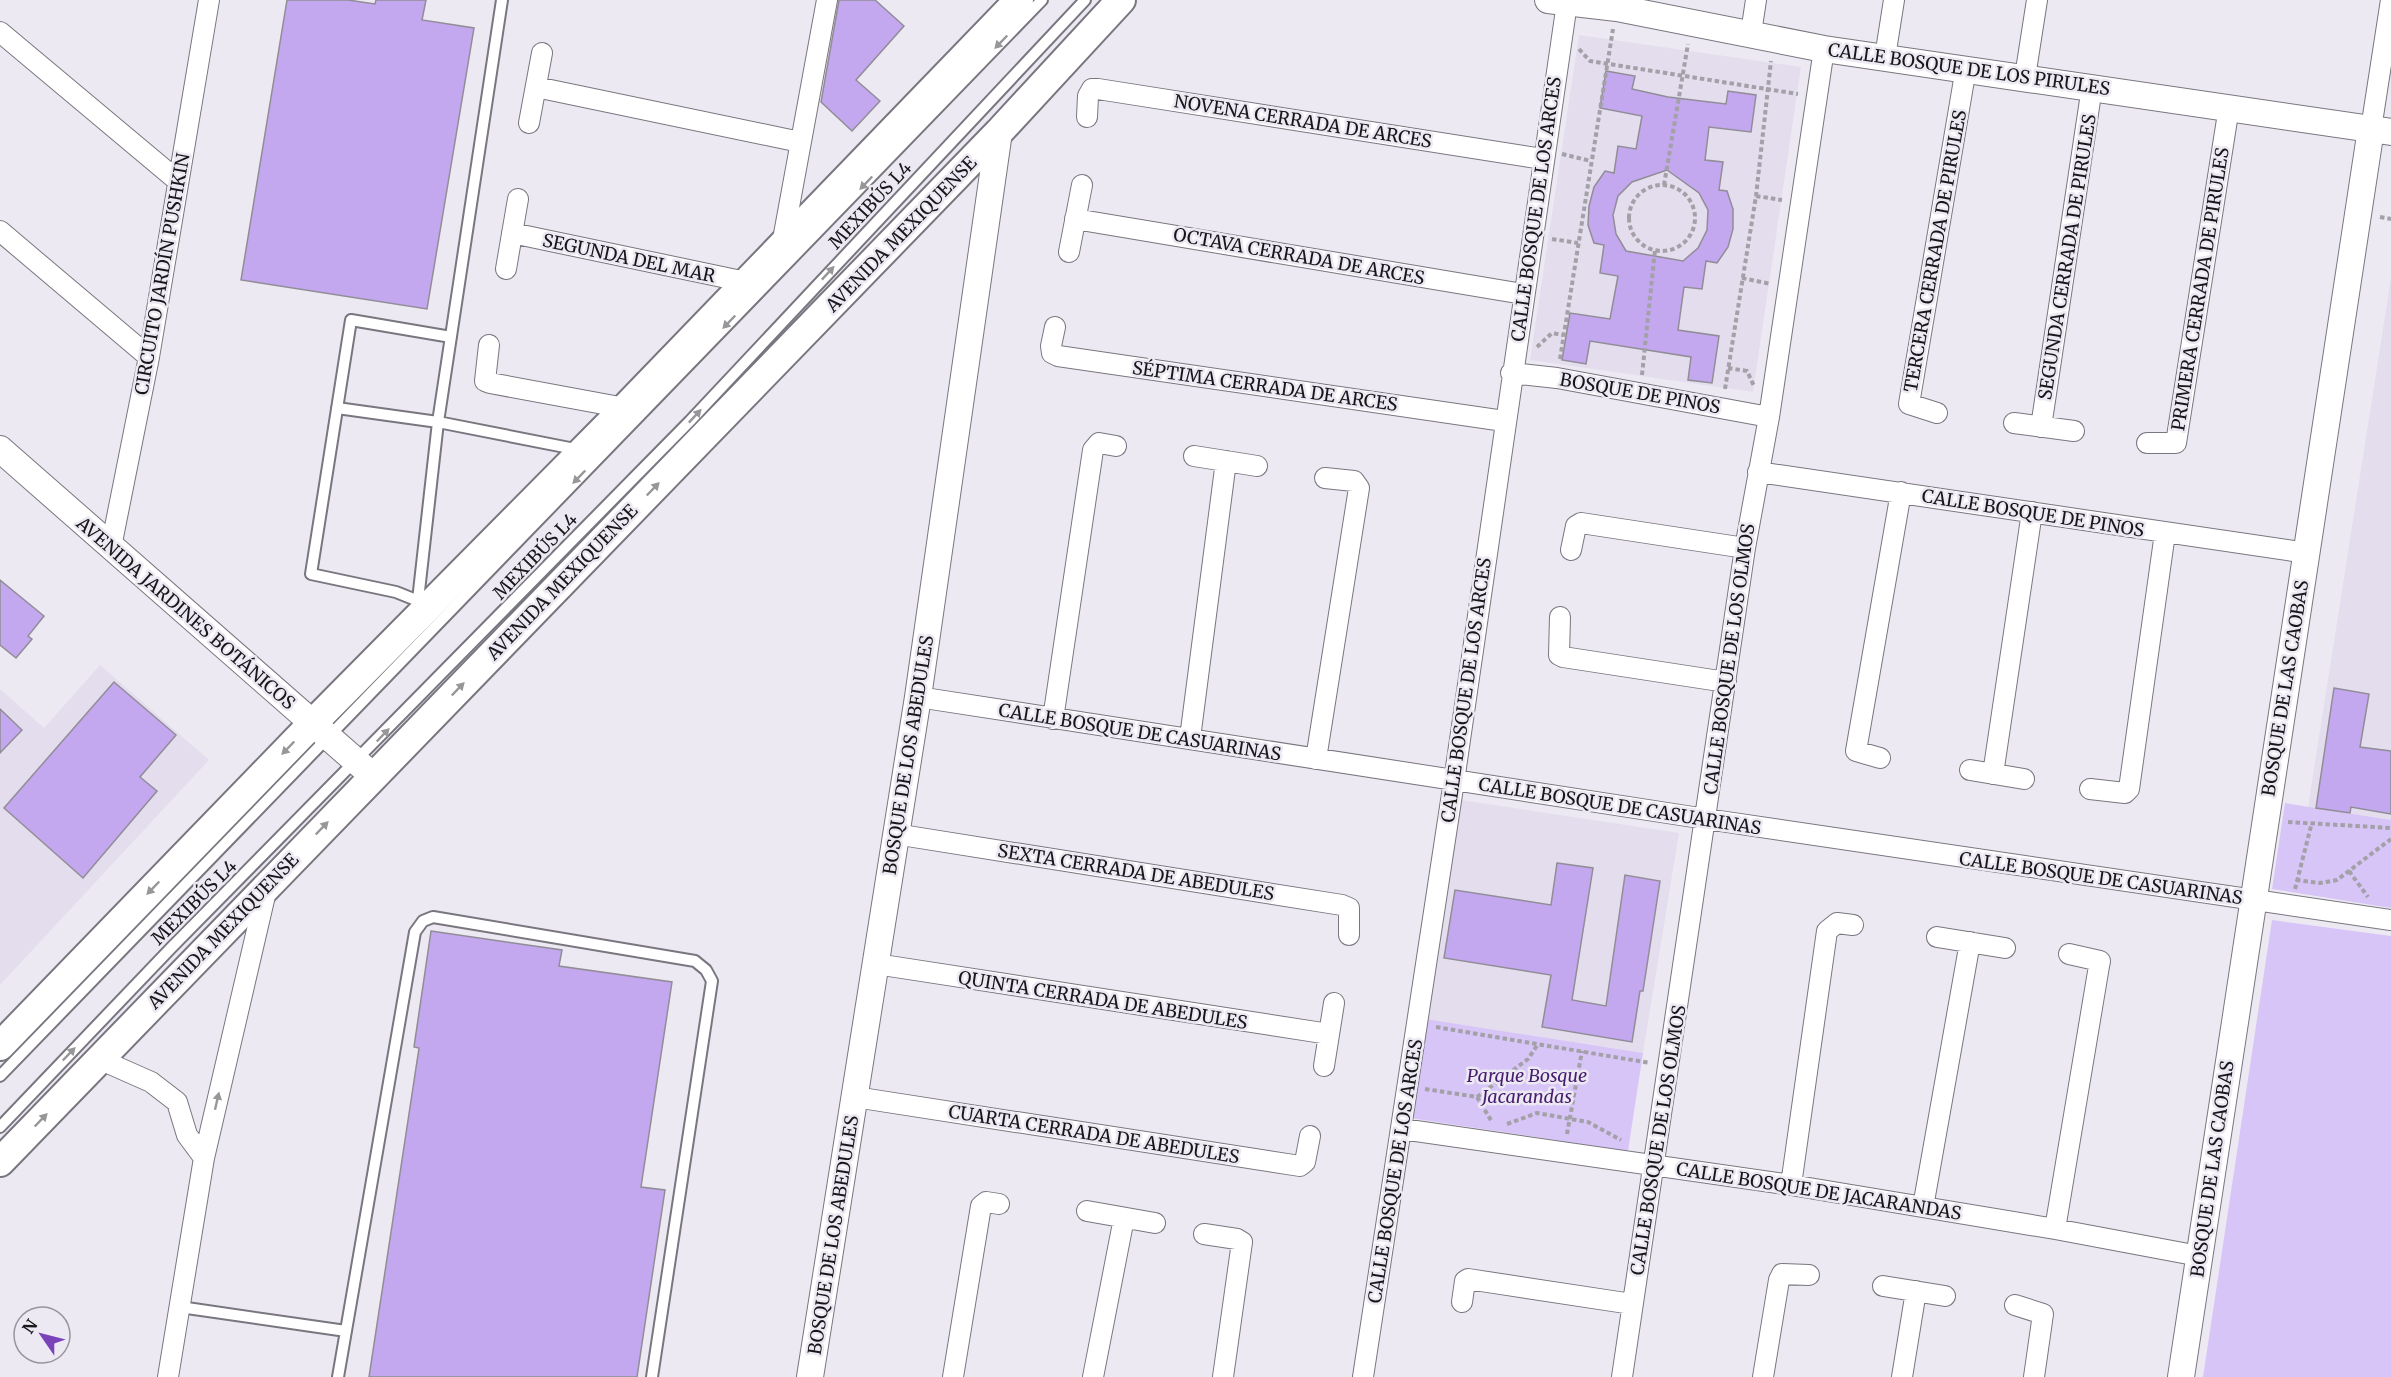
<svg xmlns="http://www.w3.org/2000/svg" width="2391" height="1377" font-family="Merriweather,serif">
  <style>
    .built { fill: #e3ddee }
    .green { fill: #d8c5f8 }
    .building { fill: #c3a7ef; stroke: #918d96; stroke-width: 1.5; fill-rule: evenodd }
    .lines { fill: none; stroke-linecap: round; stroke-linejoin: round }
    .service-casing { stroke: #79767f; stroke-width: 14 }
    .minor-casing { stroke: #79767f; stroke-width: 22 }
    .tertiary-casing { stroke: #79767f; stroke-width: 28 }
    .secondary-casing { stroke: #79767f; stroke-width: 32 }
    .path { stroke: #a3a0a7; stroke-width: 4; stroke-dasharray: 4.5 3; stroke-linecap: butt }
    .service { stroke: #fff; stroke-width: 10 }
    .minor { stroke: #fff; stroke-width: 20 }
    .tertiary { stroke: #fff; stroke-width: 26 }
    .secondary { stroke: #fff; stroke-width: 28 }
    .oneway { fill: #979698 }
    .labels { text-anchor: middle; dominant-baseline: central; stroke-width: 5; stroke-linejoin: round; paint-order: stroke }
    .street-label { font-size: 18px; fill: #171619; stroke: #ede9f3 }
    .park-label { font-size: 18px; font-style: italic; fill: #451c6f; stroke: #ede9f3 }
  </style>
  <rect width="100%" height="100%" fill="#ede9f3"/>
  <path class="built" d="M1579,35L1801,67L1753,392L1530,360Z
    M2391,278V820L2308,807Z
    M100,665L209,760L0,985V689L44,728Z
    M1461,800L1679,833L1643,1053L1426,1019Z"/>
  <path class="green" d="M2285,803L2391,820V908L2272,889Z
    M2272,920L2391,936V1377H2203Z
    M1426,1019L1643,1053L1628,1151L1410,1118Z"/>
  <path class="building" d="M287,0H348L375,4L376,0H426L422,20L474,28L427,309L241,280Z
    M839,0H875L904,26L856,80L880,101L852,131L821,102Z
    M1606,71L1635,76L1632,89L1668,97L1726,104L1728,91L1756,95L1751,132L1709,127L1705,160L1723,162L1719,190L1727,191L1733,209V229L1728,247L1717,263L1706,261L1702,289L1684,287L1678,330L1719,336L1712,383L1688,380L1691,357L1590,341L1586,364L1562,360L1570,313L1610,319L1618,276L1600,273L1604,245L1594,243L1588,225L1589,206L1594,187L1605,171L1614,173L1618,146L1636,149L1642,116L1600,108ZM1667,170L1699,193L1708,210L1707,230L1698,248L1683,261L1626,251L1616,234L1613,215L1618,196L1632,182Z
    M0,580L44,616L28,636L32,639L16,658L0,645Z
    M114,682L176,735L140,777L157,791L83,878L4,808Z
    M2334,688L2369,694L2360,747L2391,751V814L2351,807L2350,813L2316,808Z
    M0,709L22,730L0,753Z
    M1557,863L1593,868L1572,1000L1606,1006L1625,875L1660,881L1643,991H1640L1632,1042L1542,1027L1551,975L1444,958L1455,890L1551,905Z
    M431,931L562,950L559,966L672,982L641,1187L665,1190L637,1377H369L419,1048L414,1047Z"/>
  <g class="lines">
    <g class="service-casing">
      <path id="service" d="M337,408L438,422L580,450
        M418,600L438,422L502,0
        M421,602L396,592L311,574L351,320L451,337
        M0,1076L1042,0
        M0,1127L171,948L690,421L1085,0
        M180,1307L346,1331
        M338,1377L415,932L423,921L433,917L695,961L706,970L712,981L652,1377"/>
    </g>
    <g class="minor-casing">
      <path id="minor" d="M0,32L178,181
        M1751,33L1756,0
        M1885,57L1894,0
        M2025,77L2037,0
        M536,87L800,142
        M1087,117L1088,96L1092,89H1098L1543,159
        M529,123L542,53
        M2371,129L2391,0
        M1075,219L1523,294
        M0,231L149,357
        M512,233L746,282
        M782,245L827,0
        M1069,252L1082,185
        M506,269L518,199
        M1055,327L1051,346L1052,353L1058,356L1504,421
        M489,345L485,381L490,383L625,408
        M1511,373L1557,378L1769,417
        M1937,413L1909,404L1966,68
        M2014,423L2074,431
        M2041,427L2092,87
        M2147,443H2176L2229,107
        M1194,456L1257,466
        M1758,472L2307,553
        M111,547L149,357L209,0
        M1571,550L1576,526L1581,523L1745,548
        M1560,617L1559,655L1563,657L1726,682
        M918,697L1706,819L2391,920
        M1053,719L1093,450L1099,443L1116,446
        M1190,738L1226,461
        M1880,758L1856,751L1901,492
        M1316,759L1359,488L1354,481L1325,478
        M1970,770L2024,779
        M1993,774L2032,512
        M2090,789L2125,793L2129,789L2165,533
        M895,834L1342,905L1349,908V935
        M1937,937L2005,948
        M876,964L1329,1034
        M99,1059L151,1082L177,1102L187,1135L204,1158
        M1324,1066L1334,1003
        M855,1097L1300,1166L1305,1162L1310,1136
        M1402,1129L1791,1185L2055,1229L2199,1256
        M1791,1185L1827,931L1837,923L1853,925
        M1923,1207L1970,942
        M1087,1211L1155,1223
        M2055,1229L2099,966L2100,961L2069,954
        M1204,1234L1237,1239L1242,1242L1223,1377
        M1883,1286L1945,1296
        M1462,1302L1465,1281L1468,1279L1632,1304
        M2015,1305L2043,1314L2034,1377
        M168,1377L204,1158L267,887
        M953,1377L981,1206L986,1202L999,1204
        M1093,1377L1124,1218
        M1363,1377L1454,781L1567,3
        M1622,1377L1745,548L1769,417L1824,49
        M1763,1377L1779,1280L1782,1274L1809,1275
        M1902,1377L1916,1291"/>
    </g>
    <g class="tertiary-casing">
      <path id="tertiary" d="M1548,0L1617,8L1824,49L2391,132
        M0,449L373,776
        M810,1377L918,697L999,132
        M2181,1377L2371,129"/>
    </g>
    <g class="secondary-casing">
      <path id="secondary" d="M0,1046L313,723L625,408L1019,0
        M0,1162L999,132L1121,0"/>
    </g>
    <path class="path" d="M1579,49L1590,61L1798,94
      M1562,154L1591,161
      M1629 218a33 33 0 1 1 66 0a33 33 0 1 1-66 0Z
      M1664,185L1688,44
      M1756,196L1782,200
      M2380,217L2391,219
      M1552,239L1578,243
      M1742,278L1771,284
      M1537,347L1552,333L1563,335
      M1560,359L1613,29
      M1728,368L1747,371L1754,386
      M1642,375L1655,250
      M1725,389L1756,196L1771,61
      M2288,822L2391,828
      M2349,871L2368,897
      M2296,880L2320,883L2337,880L2391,839
      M2295,889L2311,826
      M1436,1027L1650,1063
      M1425,1089L1477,1097L1528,1059L1538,1044
      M1477,1097L1492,1122
      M1507,1124L1537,1113L1588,1122L1621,1140
      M1567,1134L1582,1051"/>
    <use href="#service" class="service"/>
    <use href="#minor" class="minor"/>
    <use href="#tertiary" class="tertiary"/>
    <use href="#secondary" class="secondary"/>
  </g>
  <defs><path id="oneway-solid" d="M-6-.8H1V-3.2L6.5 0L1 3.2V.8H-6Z" transform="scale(1.5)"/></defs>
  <g class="oneway">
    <use href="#oneway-solid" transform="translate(1001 42) rotate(134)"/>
    <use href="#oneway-solid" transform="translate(866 183) rotate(134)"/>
    <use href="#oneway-solid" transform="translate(828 273) rotate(-47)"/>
    <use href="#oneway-solid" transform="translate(729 322) rotate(134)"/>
    <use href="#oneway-solid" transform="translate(695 416) rotate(-47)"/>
    <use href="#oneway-solid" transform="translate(579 477) rotate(134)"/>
    <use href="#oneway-solid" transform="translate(653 489) rotate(-46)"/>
    <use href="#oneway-solid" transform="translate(458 689) rotate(-46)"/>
    <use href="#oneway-solid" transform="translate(383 735) rotate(-46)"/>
    <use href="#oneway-solid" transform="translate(288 748) rotate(134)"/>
    <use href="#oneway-solid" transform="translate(322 828) rotate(-46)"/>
    <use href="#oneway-solid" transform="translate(153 888) rotate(134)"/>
    <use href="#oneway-solid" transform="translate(69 1054) rotate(-46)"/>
    <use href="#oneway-solid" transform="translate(217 1101) rotate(-77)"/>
    <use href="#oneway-solid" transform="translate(41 1120) rotate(-46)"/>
  </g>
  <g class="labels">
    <g class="street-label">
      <text transform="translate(1969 69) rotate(8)">CALLE BOSQUE DE LOS PIRULES</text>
      <text transform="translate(1303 121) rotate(9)">NOVENA CERRADA DE ARCES</text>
      <text transform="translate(870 205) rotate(-47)">MEXIBÚS L4</text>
      <text transform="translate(1536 209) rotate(-82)">CALLE BOSQUE DE LOS ARCES</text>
      <text transform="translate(901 234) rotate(-46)">AVENIDA MEXIQUENSE</text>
      <text transform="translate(1935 251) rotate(-80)">TERCERA CERRADA DE PIRULES</text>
      <text transform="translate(1299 256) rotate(10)">OCTAVA CERRADA DE ARCES</text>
      <text transform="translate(2067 257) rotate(-81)">SEGUNDA CERRADA DE PIRULES</text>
      <text transform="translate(629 258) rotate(12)">SEGUNDA DEL MAR</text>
      <text transform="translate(162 274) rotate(-80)">CIRCUITO JARDÍN PUSHKIN</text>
      <text transform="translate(2200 289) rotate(-81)">PRIMERA CERRADA DE PIRULES</text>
      <text transform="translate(1265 386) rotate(8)">SÉPTIMA CERRADA DE ARCES</text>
      <text transform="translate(1640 393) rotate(10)">BOSQUE DE PINOS</text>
      <text transform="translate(2033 513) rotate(9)">CALLE BOSQUE DE PINOS</text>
      <text transform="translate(535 556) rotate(-46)">MEXIBÚS L4</text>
      <text transform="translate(562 582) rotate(-46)">AVENIDA MEXIQUENSE</text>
      <text transform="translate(186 613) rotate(41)">AVENIDA JARDINES BOTÁNICOS</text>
      <text transform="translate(1729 659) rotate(-82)">CALLE BOSQUE DE LOS OLMOS</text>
      <text transform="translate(2285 688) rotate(-81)">BOSQUE DE LAS CAOBAS</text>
      <text transform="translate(1466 690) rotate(-82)">CALLE BOSQUE DE LOS ARCES</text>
      <text transform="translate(1140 732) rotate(9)">CALLE BOSQUE DE CASUARINAS</text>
      <text transform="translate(908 755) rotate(-81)">BOSQUE DE LOS ABEDULES</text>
      <text transform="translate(1620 806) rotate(9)">CALLE BOSQUE DE CASUARINAS</text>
      <text transform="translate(1136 872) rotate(9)">SEXTA CERRADA DE ABEDULES</text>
      <text transform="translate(2101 878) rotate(8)">CALLE BOSQUE DE CASUARINAS</text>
      <text transform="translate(194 902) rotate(-45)">MEXIBÚS L4</text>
      <text transform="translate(223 931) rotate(-46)">AVENIDA MEXIQUENSE</text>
      <text transform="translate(1103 1000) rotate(9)">QUINTA CERRADA DE ABEDULES</text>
      <text transform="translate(1094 1134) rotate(9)">CUARTA CERRADA DE ABEDULES</text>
      <text transform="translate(1658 1140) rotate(-81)">CALLE BOSQUE DE LOS OLMOS</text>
      <text transform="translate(2212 1169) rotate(-82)">BOSQUE DE LAS CAOBAS</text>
      <text transform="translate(1395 1171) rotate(-81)">CALLE BOSQUE DE LOS ARCES</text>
      <text transform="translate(1819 1191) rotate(9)">CALLE BOSQUE DE JACARANDAS</text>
      <text transform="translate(833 1235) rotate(-81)">BOSQUE DE LOS ABEDULES</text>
    </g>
    <g class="park-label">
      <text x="1527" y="1075">Parque Bosque<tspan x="1527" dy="21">Jacarandas</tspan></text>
    </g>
  </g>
  <g transform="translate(42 1335) rotate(305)"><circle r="28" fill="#ede9f3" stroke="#97959c" stroke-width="1.5"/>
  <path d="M0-4.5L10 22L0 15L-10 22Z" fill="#7b43ba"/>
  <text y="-9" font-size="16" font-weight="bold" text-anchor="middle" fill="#171619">N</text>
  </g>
</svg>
